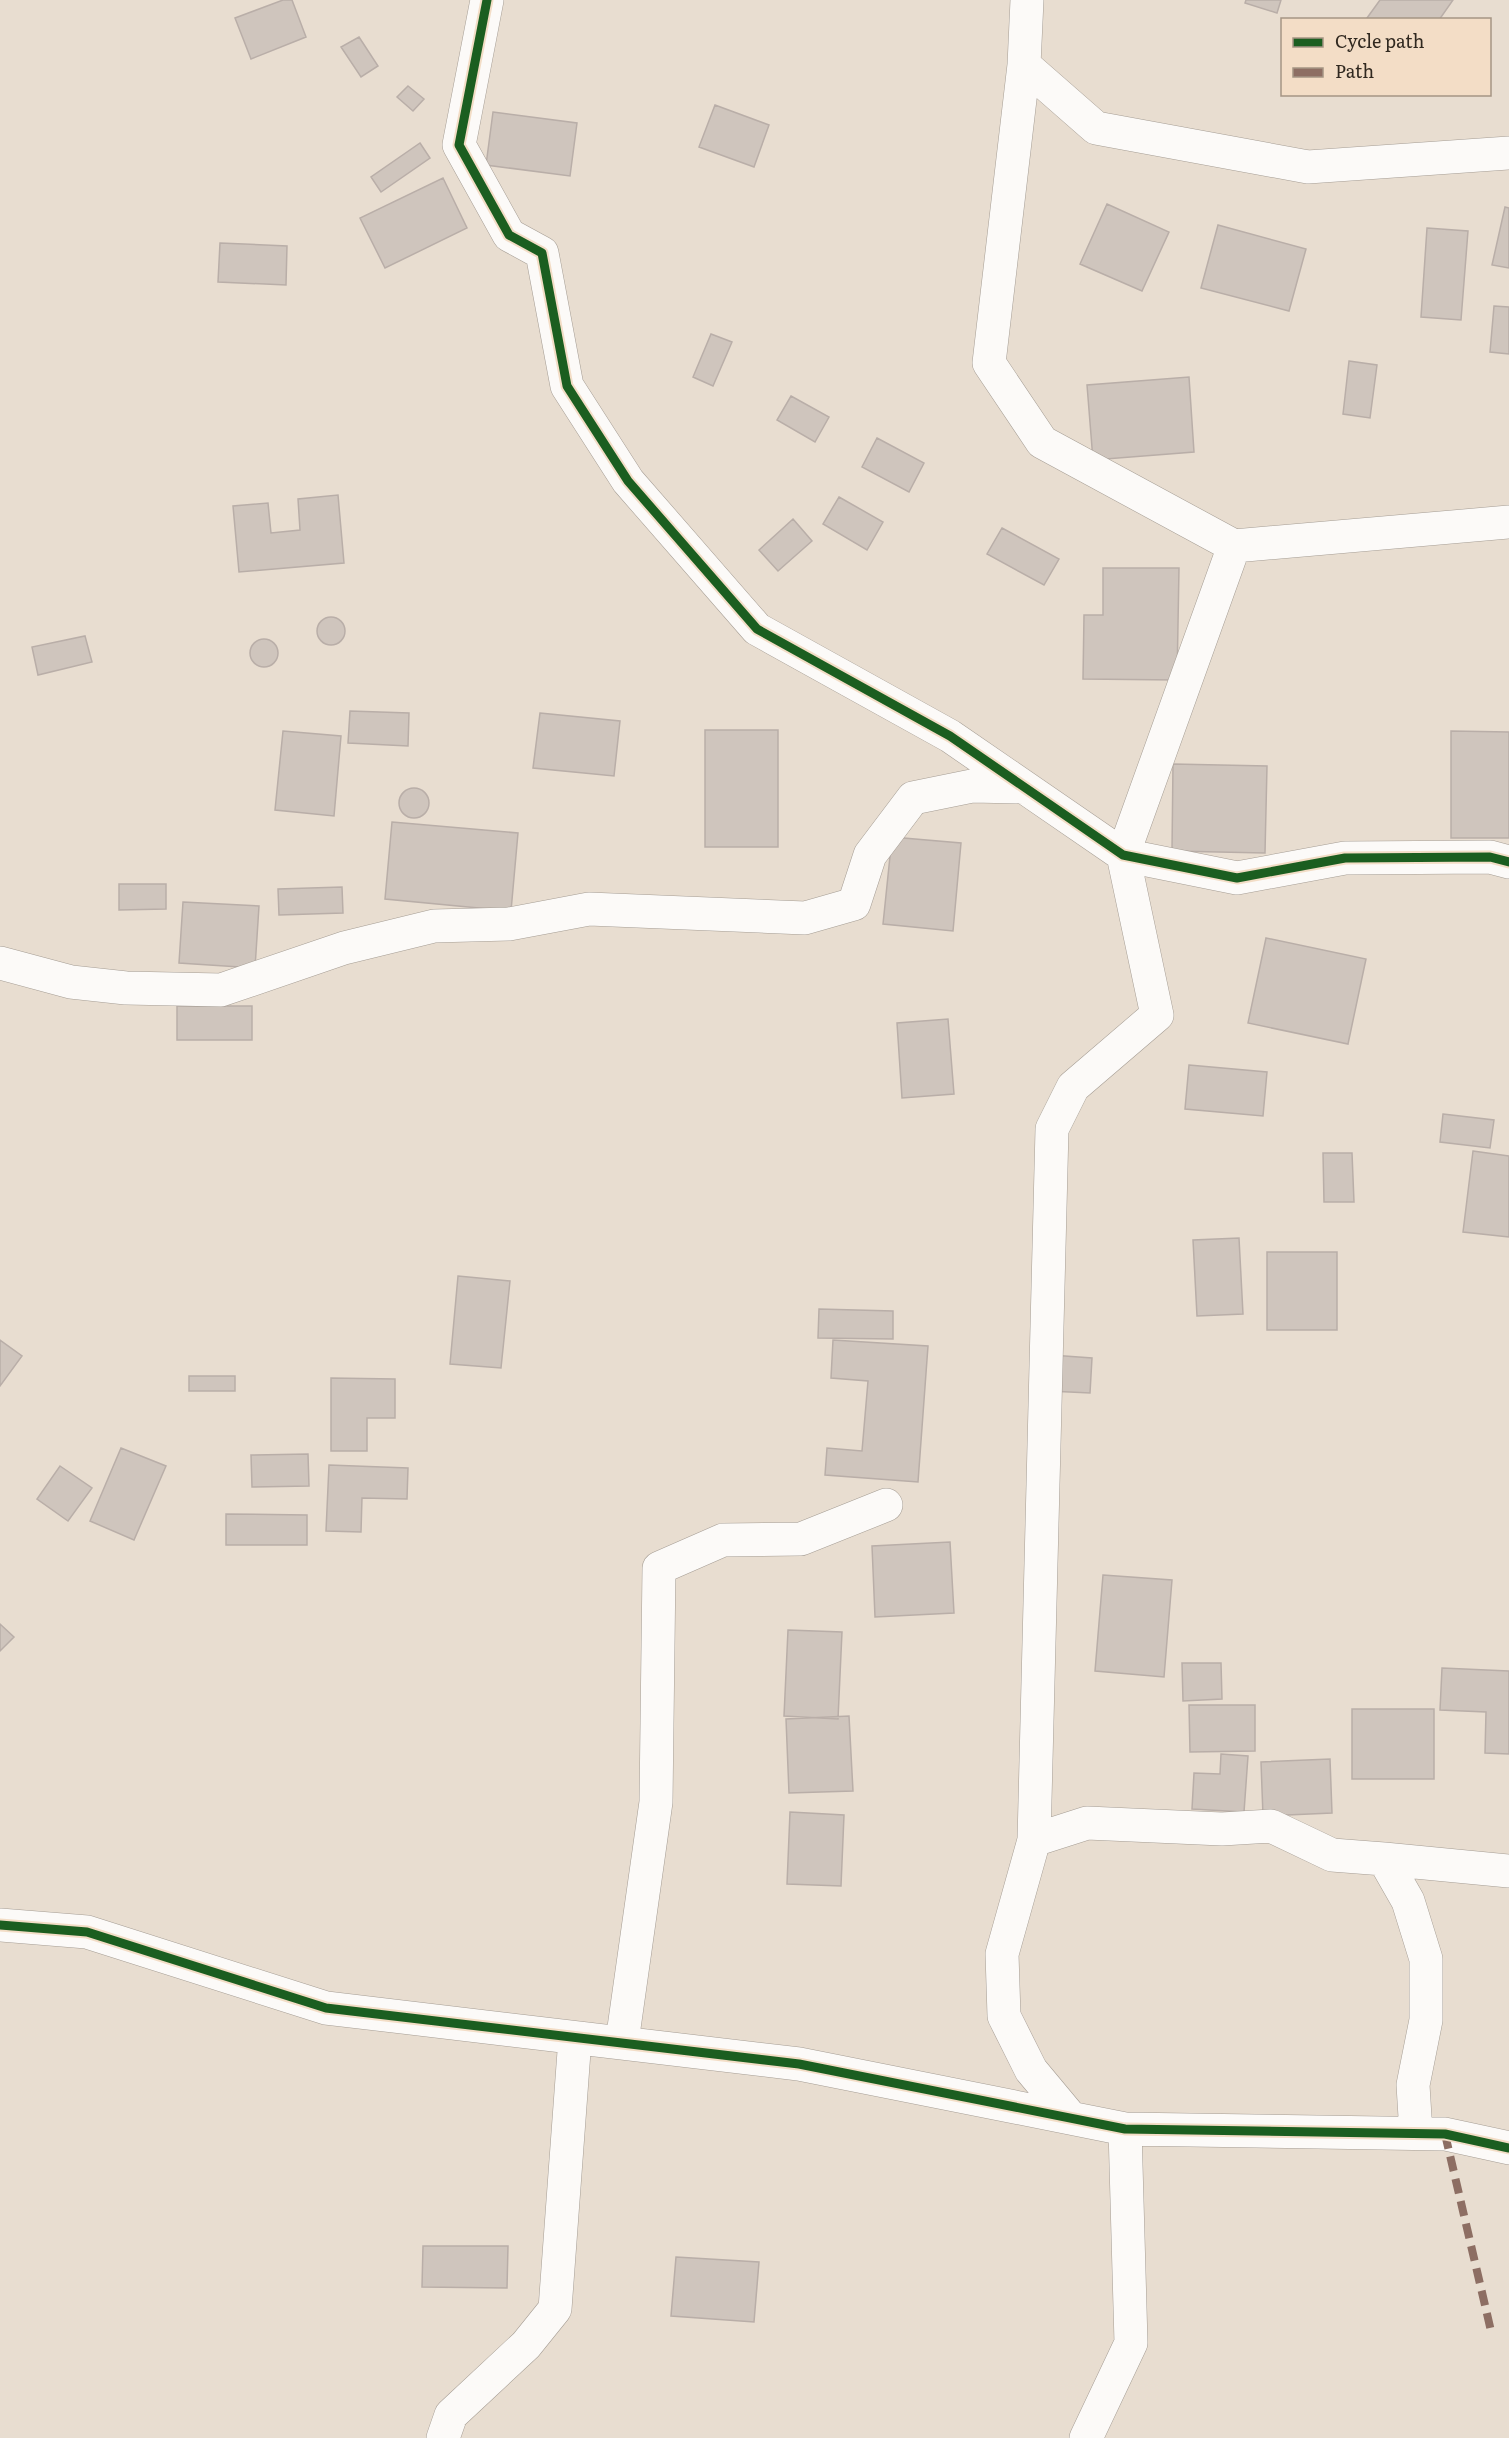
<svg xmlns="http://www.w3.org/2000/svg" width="1509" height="2438" font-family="Literata,serif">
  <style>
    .building { fill: #cfc5bd; stroke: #b9aea8; stroke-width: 1.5 }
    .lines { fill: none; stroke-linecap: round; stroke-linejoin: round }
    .minor-casing { stroke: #a59d94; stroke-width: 34 }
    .minor { stroke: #fcfaf8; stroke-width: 33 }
    .quiet { stroke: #8d6e63; stroke-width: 8; stroke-dasharray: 15 8; stroke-linecap: butt }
    .cycleway-casing { stroke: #f3ddc6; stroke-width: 13 }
    .cycleway { stroke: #1b5e20; stroke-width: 9 }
  </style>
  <rect width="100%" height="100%" fill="#e8ddd0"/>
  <path class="building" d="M283,0H292L306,37L251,59L235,18Z
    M1246,0H1281L1277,13L1245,3Z
    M1380,0H1453L1439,20H1369L1367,18Z
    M359,37L378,66L361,77L341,47Z
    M408,86L424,99L413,111L397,97Z
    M715,105L769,125L754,167L699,147Z
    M493,112L577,123L570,176L486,165Z
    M420,143L430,158L381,192L371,177Z
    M443,178L467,228L385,268L360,218Z
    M1107,204L1169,232L1142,291L1080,264Z
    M1505,207L1509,208V268L1492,265Z
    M1218,225L1306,249L1289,311L1201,288Z
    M1427,228L1468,231L1461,320L1421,317Z
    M220,243L287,246L286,285L218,282Z
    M1494,306L1509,307V354L1490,352Z
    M711,334L732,342L713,386L693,377Z
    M1349,361L1377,365L1370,418L1343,414Z
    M1189,377L1194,452L1093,460L1087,385Z
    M791,396L829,417L815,442L777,420Z
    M877,438L924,463L909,492L862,467Z
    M338,495L344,563L239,572L233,506L268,503L271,533L300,530L298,499Z
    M839,497L883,522L867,550L823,524Z
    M793,519L812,541L778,571L759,550Z
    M1002,528L1059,559L1044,585L987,554Z
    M1103,568H1179L1177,680L1083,679L1084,615H1103Z
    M317 631a14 14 0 1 1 28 0a14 14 0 1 1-28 0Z
    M85,636L92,662L38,675L32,647Z
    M250 653a14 14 0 1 1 28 0a14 14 0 1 1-28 0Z
    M350,711L409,713L408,746L348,743Z
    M540,713L620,721L614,776L533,768Z
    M705,730H778V847H705Z
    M283,731L341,736L334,816L275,810Z
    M1451,731L1509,732V838H1451Z
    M1173,764L1267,766L1265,853L1172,851Z
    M399 803a15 15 0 1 1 30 0a15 15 0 1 1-30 0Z
    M392,822L518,833L511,911L385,899Z
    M892,837L961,843L953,931L883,924Z
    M119,884H166V909L119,910Z
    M342,887L343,913L279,915L278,889Z
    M183,902L259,906L255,968L179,963Z
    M1266,938L1366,959L1348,1044L1248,1023Z
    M177,1006H252V1040H177Z
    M948,1019L954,1094L902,1098L897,1023Z
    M1189,1065L1267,1072L1263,1116L1185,1109Z
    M1443,1114L1494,1120L1490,1148L1440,1142Z
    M1473,1151L1509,1156V1237L1463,1232Z
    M1323,1153H1352L1354,1202H1324Z
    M1239,1238L1243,1314L1197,1316L1193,1240Z
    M1267,1252H1337V1330H1267Z
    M458,1276L510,1281L501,1368L450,1364Z
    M819,1309L893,1311V1339L818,1338Z
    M0,1340L22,1356L0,1386Z
    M833,1340L928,1346L918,1482L825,1475L827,1448L862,1451L868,1381L831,1378Z
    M1051,1355L1092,1358L1090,1393L1049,1391Z
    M189,1376H235V1391H189Z
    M331,1378L395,1379V1418H367V1451H331Z
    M121,1448L166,1466L134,1540L90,1521Z
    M308,1454L309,1486L252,1487L251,1455Z
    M329,1465L408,1468L407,1499L362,1498L361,1532L326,1531Z
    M60,1466L92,1488L68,1521L37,1499Z
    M226,1514L307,1515V1545H226Z
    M950,1542L954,1613L875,1617L872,1546Z
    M1103,1575L1172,1580L1164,1677L1095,1671Z
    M0,1624L14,1637L0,1651Z
    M788,1630L842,1632L838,1719L784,1716Z
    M1182,1663H1221L1222,1699L1183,1701Z
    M1442,1668L1509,1671V1754L1485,1753L1486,1712L1440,1710Z
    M1189,1705H1255V1751L1190,1752Z
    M1352,1709H1434V1779H1352Z
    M849,1716L853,1791L789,1793L786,1719Z
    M1221,1754L1248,1756L1244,1812L1192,1809L1194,1773L1220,1774Z
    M1330,1759L1332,1813L1263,1816L1261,1762Z
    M790,1812L844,1815L841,1886L787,1884Z
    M423,2246H508L507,2288L422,2287Z
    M676,2257L759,2262L754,2322L671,2316Z"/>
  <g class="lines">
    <g class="minor-casing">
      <path id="minor" d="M487,0L459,145L509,235L542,253L567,386L628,481L757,629L950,736L1123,855L1237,878L1345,858L1490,857L1509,862
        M1027,0L1024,65L989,363L1042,442L1234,546L1509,522
        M1024,65L1096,128L1308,167L1509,153
        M0,963L71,982L126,988L221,990L344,948L434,926L509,924L589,909L805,918L854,904L870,855L913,798L972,786L1023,787
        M1034,1840L1052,1129L1073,1087L1157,1015L1123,855L1234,546
        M1384,1859L1509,1871
        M0,1925L87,1932L326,2008L799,2064L1125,2129L1445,2134L1509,2148
        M622,2042L656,1802L659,1568L723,1540L801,1539L886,1505
        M1071,2118L1031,2070L1004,2016L1002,1954L1034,1840L1087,1823L1222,1829L1271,1826L1332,1855L1384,1859L1408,1901L1426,1959V2020L1413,2085L1416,2133
        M443,2438L451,2415L526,2345L555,2309L575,2038
        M1086,2438L1131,2343L1125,2129"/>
    </g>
    <use href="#minor" class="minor"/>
    <path class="quiet" d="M1445,2134L1491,2331"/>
    <g class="cycleway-casing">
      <path id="cycleway" d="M487,0L459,145L509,235L542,253L567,386L628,481L757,629L950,736L1123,855L1237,878L1345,858L1490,857L1509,862
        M0,1925L87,1932L326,2008L799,2064L1125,2129L1445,2134L1509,2148"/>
    </g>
    <use href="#cycleway" class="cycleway"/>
  </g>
  <rect x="1281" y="18" width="210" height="78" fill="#f3ddc6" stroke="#a59584" stroke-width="1.5"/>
  <rect x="1293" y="38" width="30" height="9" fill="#1b5e20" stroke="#a59584" stroke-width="1.5"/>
  <text x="1335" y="48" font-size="18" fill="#312920">Cycle path</text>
  <rect x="1293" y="68" width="30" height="9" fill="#8d6e63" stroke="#a59584" stroke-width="1.5"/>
  <text x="1335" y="78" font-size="18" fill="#312920">Path</text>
</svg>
